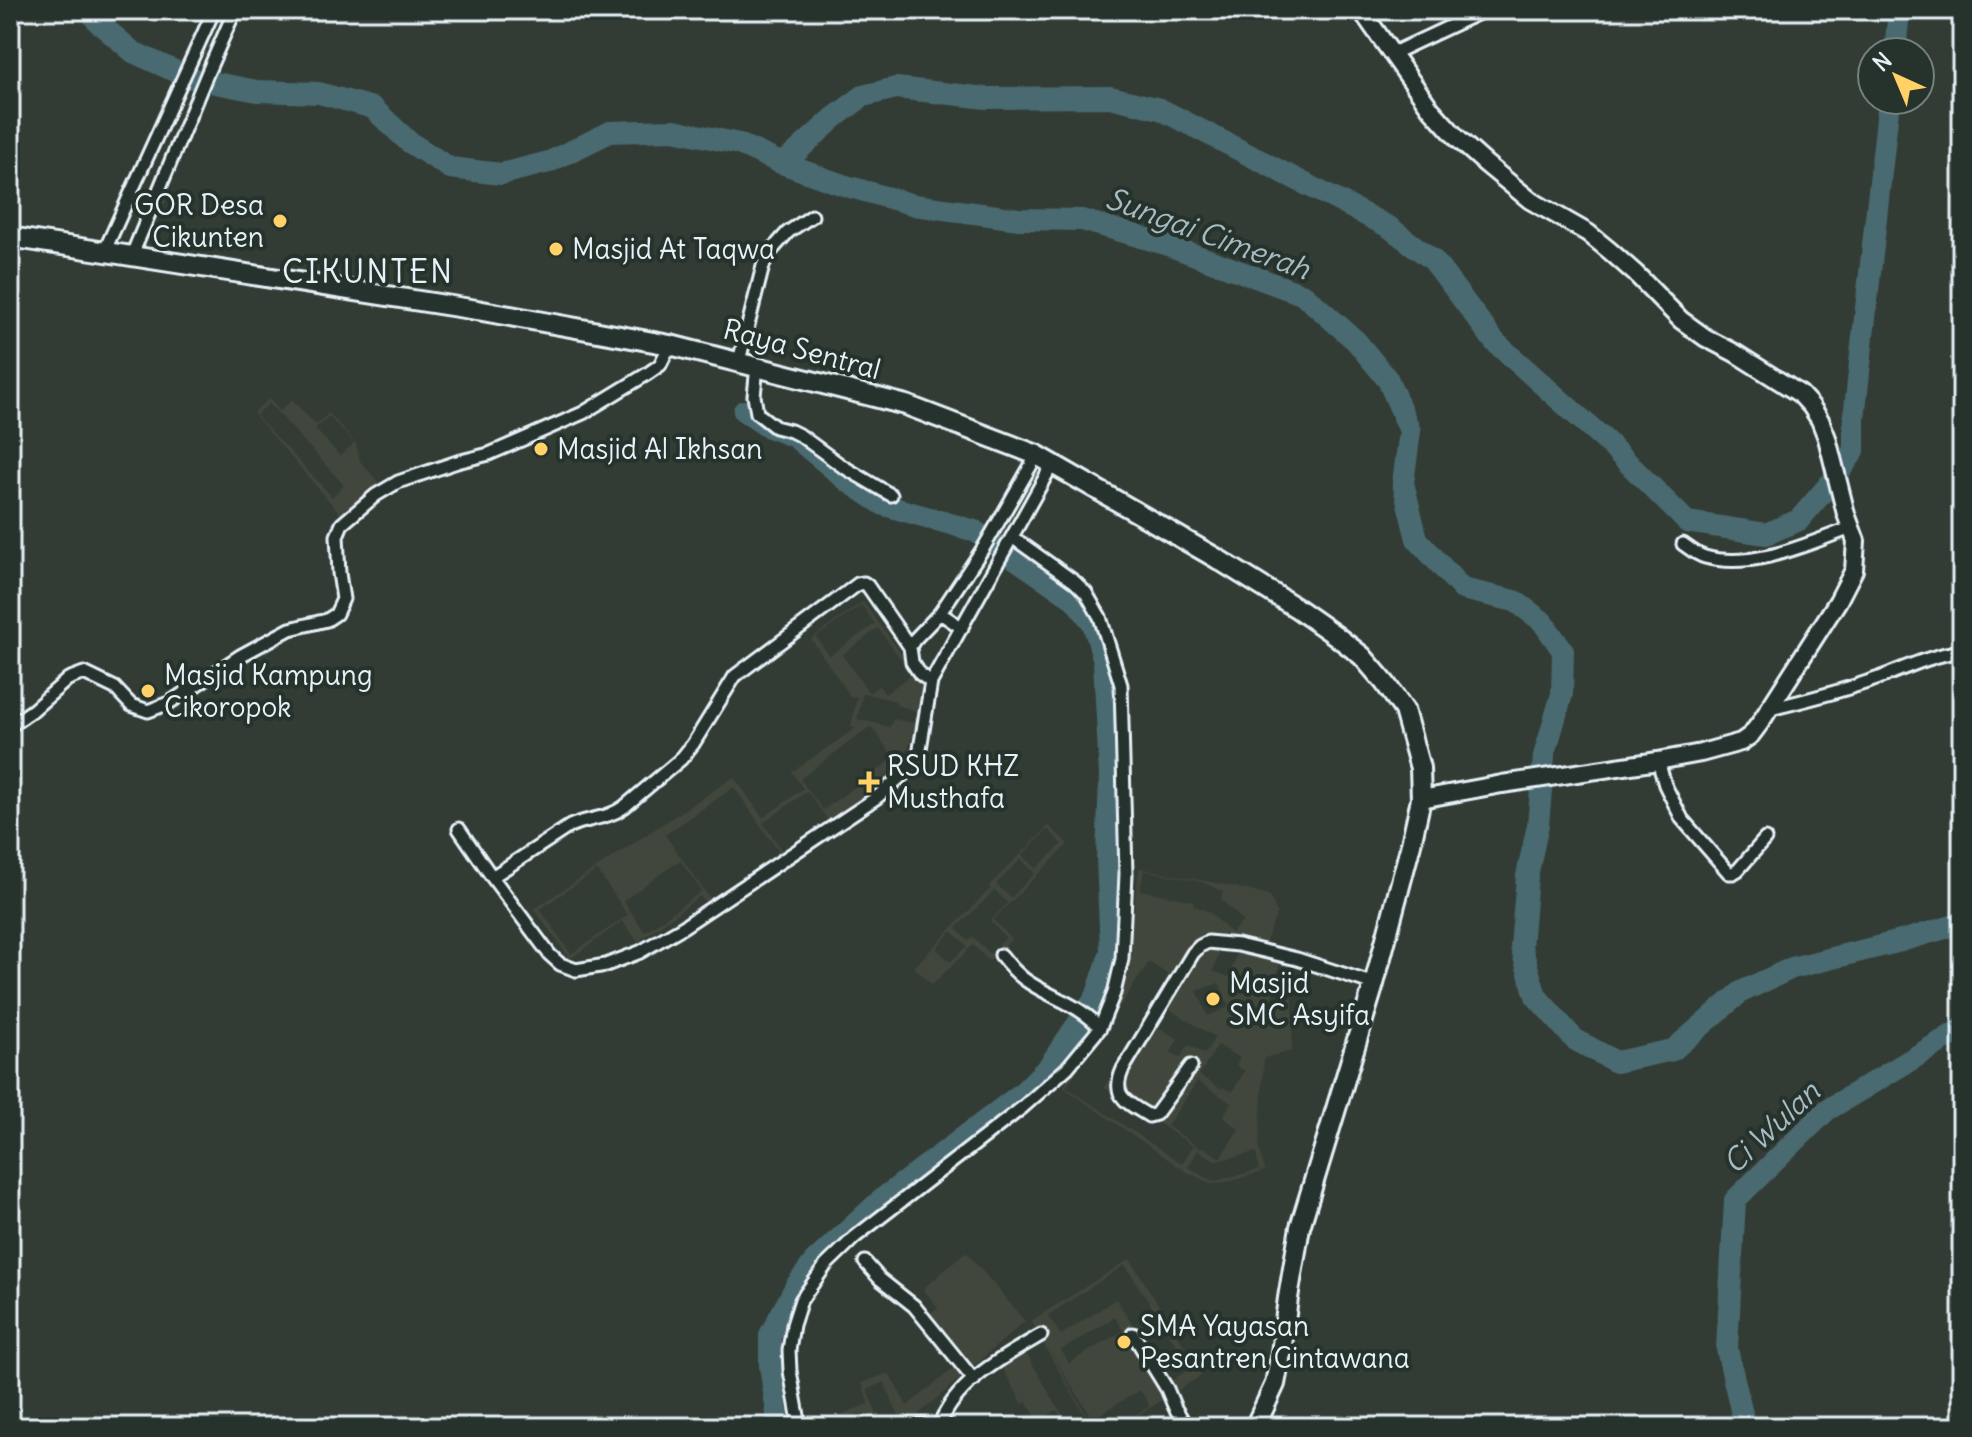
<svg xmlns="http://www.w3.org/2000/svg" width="1972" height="1437" font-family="Delius,sans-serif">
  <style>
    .built { fill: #43463d; fill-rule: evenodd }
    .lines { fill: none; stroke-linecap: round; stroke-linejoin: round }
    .river { stroke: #496a70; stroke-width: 22 }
    .minor-casing { stroke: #e8f1f8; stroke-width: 17 }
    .secondary-casing { stroke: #e8f1f8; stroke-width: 22 }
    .primary-casing { stroke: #e8f1f8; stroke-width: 24 }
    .minor { stroke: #26332d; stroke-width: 11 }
    .secondary { stroke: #26332d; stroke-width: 16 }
    .primary { stroke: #26332d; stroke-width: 18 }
    .poi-dot { fill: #ffd166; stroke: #26332d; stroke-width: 3 }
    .labels { text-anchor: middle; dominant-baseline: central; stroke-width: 8; stroke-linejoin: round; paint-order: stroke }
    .poi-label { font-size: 28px; fill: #e8f1f8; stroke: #26332d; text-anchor: start }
    .street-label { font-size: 28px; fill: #e8f1f8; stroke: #26332d }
    .water-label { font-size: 30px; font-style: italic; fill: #a8bbc2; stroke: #26332d }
    .quarter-label { font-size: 32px; letter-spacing: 2px; fill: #e8f1f8; stroke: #26332d }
  </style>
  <rect width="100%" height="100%" fill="#333c34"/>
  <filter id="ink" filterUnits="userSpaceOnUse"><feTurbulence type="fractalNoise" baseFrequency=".0125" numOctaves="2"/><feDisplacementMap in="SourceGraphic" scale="16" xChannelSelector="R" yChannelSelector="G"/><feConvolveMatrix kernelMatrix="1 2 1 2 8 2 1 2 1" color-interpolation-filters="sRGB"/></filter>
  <g filter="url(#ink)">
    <path class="built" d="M269,399L280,411L292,400L316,425L329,413L356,444L360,461L380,484L343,517L253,413ZM269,403L344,485L332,497L256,415ZM329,416L354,443L340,456L315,429Z
      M863,602L917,675L922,693L918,722L903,761L827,826L710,909L700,896L638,942L622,921L570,959L534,909L734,777L763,818L803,789L792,772L856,728L851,727L857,696L851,697L811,639ZM862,605L875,624L829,656L816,637ZM878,628L912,674L885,694L879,686L869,693L842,655ZM863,693L896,701V705L917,711L914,723L893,719L890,727L857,719ZM871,726L894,758L823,810L800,779ZM734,787L779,852L710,899L665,835ZM807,791L828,820L783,852L763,823ZM680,860L702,891L645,932L623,901ZM597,870L628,915L571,954L540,909Z
      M1049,826L1068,844L993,920L1012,939L989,961L973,945L932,985L914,967L991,888L989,886ZM1048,829L1062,844L1036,869L1022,855ZM1021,859L1035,873L1011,898L996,884ZM995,890L1008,903L990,921L1006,938L990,954L973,937L968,941L956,928ZM952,931L967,946L950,962L936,948Z
      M1139,868L1230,886L1270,896L1277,913L1261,954L1280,962L1271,1001L1293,997L1292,1051L1264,1058L1259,1147L1265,1171L1231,1181L1212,1184L1185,1171L1063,1087L1111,1015L1125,985ZM1144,870L1202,882L1223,891L1221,899L1243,921L1231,933L1209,912L1193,905L1194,901L1140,890ZM1222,945L1238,950L1229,977L1213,971ZM1149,962L1176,980L1104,1087L1193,1146L1182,1164L1066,1087ZM1219,983L1229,1007L1208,1016L1197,991ZM1169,1009L1215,1037L1205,1054L1188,1045L1180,1058L1171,1052L1178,1039L1158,1027ZM1218,1045L1240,1058L1236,1065L1245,1071L1232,1092L1222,1087L1221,1089L1199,1075ZM1197,1081L1231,1103L1223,1117L1239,1129L1220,1158L1203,1147L1201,1149L1167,1126ZM1198,1150L1217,1161L1256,1152L1259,1170L1215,1181L1208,1179L1188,1167Z
      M966,1252L1025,1321L919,1414L926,1427H897L902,1424L884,1382L867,1390L882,1427H866L860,1414L842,1420L844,1427H841L837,1416L869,1404L862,1383L889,1373L907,1406L963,1361L927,1317L938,1307L923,1289Z
      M1130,1259L1202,1375L1119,1427H1115L1150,1406L1140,1390L1079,1427H1077L1074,1423L1089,1413L1049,1350L1086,1414L1067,1426L1057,1410L1038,1421L1027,1402L1023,1404L999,1362L1042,1338L1031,1321ZM1125,1265L1179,1349L1158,1363L1116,1299L1061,1335L1048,1315ZM1115,1317L1123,1331L1069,1363L1061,1350ZM1041,1340L1084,1414L1068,1424L1024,1350ZM1184,1350L1194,1366L1168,1383L1158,1368Z"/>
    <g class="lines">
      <path class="river" d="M89,10L99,23L133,52L190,78L257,91L319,93L373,108L409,142L450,168L501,174L549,162L610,132L674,130L739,144L781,163L843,185L914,205L1019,219L1082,220L1165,244L1304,295L1356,341L1388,380L1410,431L1403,483L1417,539L1462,589L1515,601L1542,621L1563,651L1562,694L1544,756L1538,825L1527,876L1521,947L1536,996L1574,1039L1616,1062L1673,1050L1741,992L1792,968L1901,941L1962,923
        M1895,52L1899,10
        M781,163L792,156L835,117L863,96L896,88L987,98L1110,97L1160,109L1389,227L1433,260L1495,342L1608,443L1687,522L1766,534L1799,520L1834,479L1854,451V418L1889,100
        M744,411L766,426L795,437L849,482L884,505L975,531L1074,599L1093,623L1104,661L1110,776L1107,858L1111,952L1096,997L1049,1066L1022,1093L882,1199L815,1261L796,1286L770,1335V1365L779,1427
        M1745,1427L1727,1349L1735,1200L1827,1110L1962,1029"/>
      <g class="minor-casing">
        <path id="minor" d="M1391,54L1485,10
          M104,252L214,10
          M132,255L207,74L235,10
          M739,361L763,266L770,252L788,232L812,216
          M757,366L754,396L757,413L775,427L791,431L801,436L842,466L891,495
          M1683,544C1690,549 1697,555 1705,557C1753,570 1807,544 1851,528
          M940,613L962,628
          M931,682L1053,463
          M1770,709C1807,700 1843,691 1879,678C1907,667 1932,655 1962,651
          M10,726L33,710L68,679L84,673L115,688L131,705L148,711L169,703L240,656L290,629L327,620L336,614L343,599L339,573L337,536L342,524L376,495L398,482L457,462L489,454L583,413L647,374L660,365L670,345
          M1658,761L1665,785L1682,819L1729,873H1733L1738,870L1765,839
          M459,829L492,877L550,955L560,964L576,970L606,965L640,952L683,927L876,798L906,772L919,755L931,682L920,674L912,662L910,647L914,640L940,613L984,547L1037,455
          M492,877L570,826C588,818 608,819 624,807L681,759L693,744L735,676L858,584L864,583L867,585L910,647
          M1001,955C1008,964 1015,972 1024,979C1048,997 1080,1004 1100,1028
          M1191,1066L1156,1114L1149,1116C1128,1103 1110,1097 1123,1069L1193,953L1200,946L1208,942L1238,945L1297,959L1374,984
          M865,1262L880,1279L914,1306L974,1380
          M1133,1334L1167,1389L1175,1408L1187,1427
          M800,1427L790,1371L789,1350L793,1325L801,1300L826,1265L855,1237L1023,1107L1067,1068L1100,1028L1114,993L1122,959L1126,874L1121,685L1100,617L1086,593L1075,582L1012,537
          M917,1427L922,1425L927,1427
          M939,1427C954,1383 1003,1357 1041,1335"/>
      </g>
      <g class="secondary-casing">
        <path id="secondary" d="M1361,10L1431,109L1458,139L1486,164L1530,200L1588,233L1610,251L1636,274L1681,320L1706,338L1735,353L1800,394L1811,406L1820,420L1827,438L1846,514L1856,541L1854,570L1838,601L1760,723L1751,735L1741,742L1701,753L1658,761L1502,784L1421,799"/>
      </g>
      <g class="primary-casing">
        <path id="primary" d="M10,237L477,310L670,345L906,405L1037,455L1216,558L1295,607L1335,635L1362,656L1385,683L1404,710L1420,768L1421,799L1411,844L1374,984L1300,1227L1288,1298L1281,1353L1275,1384L1255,1427"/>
      </g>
      <use href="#minor" class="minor"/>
      <use href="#secondary" class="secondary"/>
      <use href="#primary" class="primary"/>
    </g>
  </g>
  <g class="poi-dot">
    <circle cx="280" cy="221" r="8"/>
    <circle cx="556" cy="249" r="8"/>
    <circle cx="541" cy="449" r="8"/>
    <circle cx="148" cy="691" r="8"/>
    <path d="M865 770h8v8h8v8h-8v8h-8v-8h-8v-8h8z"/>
    <circle cx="1213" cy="999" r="8"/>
    <circle cx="1124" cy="1342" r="8"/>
  </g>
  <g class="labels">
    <g class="poi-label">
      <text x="264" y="205" text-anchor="end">GOR Desa<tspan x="264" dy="32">Cikunten</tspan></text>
      <text x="572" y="249">Masjid At Taqwa</text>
      <text x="557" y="449">Masjid Al Ikhsan</text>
      <text x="164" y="675">Masjid Kampung<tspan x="164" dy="32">Cikoropok</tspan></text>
      <text x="887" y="766">RSUD KHZ<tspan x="887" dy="32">Musthafa</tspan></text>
      <text x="1229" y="983">Masjid<tspan x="1229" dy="32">SMC Asyifa</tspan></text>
      <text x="1140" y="1326">SMA Yayasan<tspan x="1140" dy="32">Pesantren Cintawana</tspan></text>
    </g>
    <g class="street-label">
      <text transform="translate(802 349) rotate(15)">Raya Sentral</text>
    </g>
    <g class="water-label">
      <text transform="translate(1208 233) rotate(20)">Sungai Cimerah</text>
      <text transform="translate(1771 1127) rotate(-43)">Ci Wulan</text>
    </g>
    <g class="quarter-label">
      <text x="368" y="271">CIKUNTEN</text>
    </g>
  </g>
  <rect width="1972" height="1437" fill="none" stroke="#26332d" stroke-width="40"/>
  <rect x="20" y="20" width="1932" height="1397" fill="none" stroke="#e8f1f8" stroke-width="3" filter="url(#ink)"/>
  <g transform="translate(1896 76) rotate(316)"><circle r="38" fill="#26332d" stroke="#747f7e" stroke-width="2"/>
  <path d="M0-6L14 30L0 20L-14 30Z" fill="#ffd166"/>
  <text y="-12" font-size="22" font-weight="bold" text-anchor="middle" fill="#e8f1f8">N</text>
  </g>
</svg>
